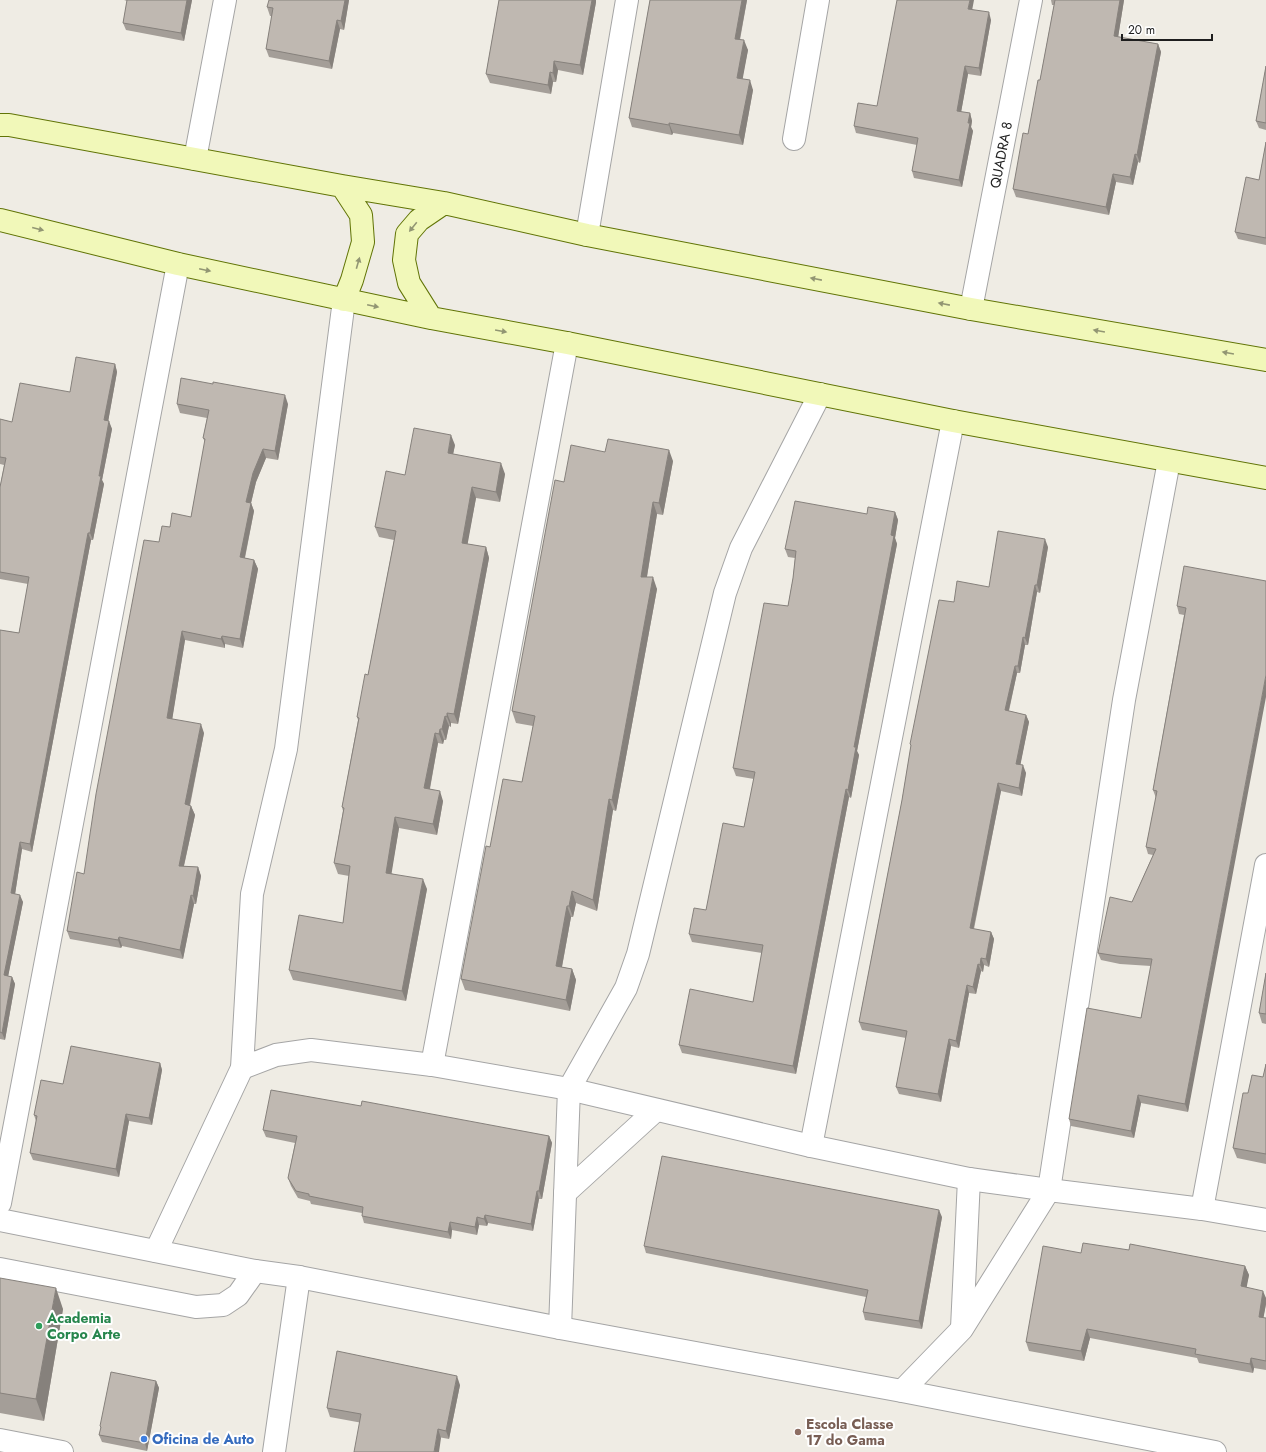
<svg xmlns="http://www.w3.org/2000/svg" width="1266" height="1452" font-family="Jost,sans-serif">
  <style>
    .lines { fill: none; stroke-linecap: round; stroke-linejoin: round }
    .street-casing { stroke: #a5a5a5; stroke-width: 24 }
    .secondary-casing { stroke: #617406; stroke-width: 24 }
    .street { stroke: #fff; stroke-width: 22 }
    .secondary { stroke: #f1f8b9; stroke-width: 22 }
    .wall { fill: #a49e98 }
    .shaded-wall { fill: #86817c }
    .building { fill: #bfb8b1; stroke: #86817c }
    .oneway { fill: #929673 }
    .leisure-dot { fill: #2e9e5b; stroke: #fff; stroke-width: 1.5 }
    .education-dot { fill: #8d6e63; stroke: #fff; stroke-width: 1.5 }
    .shop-dot { fill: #3f7fe0; stroke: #fff; stroke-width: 1.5 }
    .labels { text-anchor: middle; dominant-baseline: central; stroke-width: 4; stroke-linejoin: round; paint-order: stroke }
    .street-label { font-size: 14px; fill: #1e1e1e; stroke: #fff }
    .leisure-label { font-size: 14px; font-weight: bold; fill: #27864d; stroke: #fff; text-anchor: start }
    .education-label { font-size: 14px; font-weight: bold; fill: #785e54; stroke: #fff; text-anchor: start }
    .shop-label { font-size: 14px; font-weight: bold; fill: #366cbe; stroke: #fff; text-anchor: start }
  </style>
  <rect width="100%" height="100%" fill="#efece4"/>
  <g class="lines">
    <g class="street-casing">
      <g id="street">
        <path d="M794,139L818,0"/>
        <path d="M195,159L225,0"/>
        <path d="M587,235L627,0"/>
        <path id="s1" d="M971,309L1031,0"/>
        <path d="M432,1065L567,343"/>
        <path d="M242,1068L276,1055L311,1050L432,1065L569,1089L811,1146L969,1179L1049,1190L1202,1209L1266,1220"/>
        <path d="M811,1146L953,421"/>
        <path d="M565,1193L656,1110"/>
        <path d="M0,1203L178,264"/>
        <path d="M1202,1209L1266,865"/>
        <path d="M0,1220L255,1271L299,1277L560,1328L902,1391L1215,1452"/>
        <path d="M156,1251L242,1068L252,894L286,749L344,300"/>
        <path d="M0,1269L196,1307L223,1305L238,1295L255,1271"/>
        <path d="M560,1328L569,1089L626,988L638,954L725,593L741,548L820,394"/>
        <path d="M962,1328L969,1179"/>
        <path d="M902,1391L962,1329L1049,1190L1124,700L1169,461"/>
        <path d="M0,1440L62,1452"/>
        <path d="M274,1452L299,1277"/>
      </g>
    </g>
    <g class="secondary-casing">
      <path id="secondary" d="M0,125H9L342,186L444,203L587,235L971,309L1266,360
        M342,186L361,215L363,242L352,280L344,300
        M0,220L178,264L431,318L567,343L953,421L1266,478
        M431,318L409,283L404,260L407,234L419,220L444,203"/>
    </g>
    <use href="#street" class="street"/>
    <use href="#secondary" class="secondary"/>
  </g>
  <path class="wall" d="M124,0H192L184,41L126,30L123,23L127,1Z
    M349,0L344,30L340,29L332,69L269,57L266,49L272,16H270L267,7Z
    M499,0H596V2L583,75L558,70L556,82H553L551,94L490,83L486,74Z
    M650,0H747L740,40L748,50L742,79L753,90L743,145L673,133L672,135L632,127L629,118Z
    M1051,0H1124L1118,37L1158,44L1161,52L1140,163L1138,162L1133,185L1116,182L1109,215L1016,197L1013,189L1028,134L1040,80L1054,5H1052Z
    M972,9L991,20L981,76L968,74L961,112L970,113L972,121L971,127L973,131L962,187L914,178L912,171L917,145L856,133L854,126L877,106Z
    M1266,66V130L1259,128L1256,121Z
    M1266,142V245L1238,239L1235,232L1259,180Z
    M115,364L117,372L108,421L112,429L102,480L104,484L93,540H91L32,852L22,849L15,894L23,902L8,976L12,977L15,984L5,1040L0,1039V630L19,633L28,584L0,579V487L4,465L0,464V419L12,422L70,392Z
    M177,404H288L278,460L266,458L256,482L251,503L254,511L245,558L254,560L258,569L243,648L225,644V648L185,640L172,719L204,733L190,806H191L195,815L184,866L198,867L201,876L196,904H194L183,959L122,946L121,948L70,939L67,931L84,874L159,542L170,527L191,517L205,442L203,438L207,418L180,413Z
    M455,445L453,454L505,474L500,502L476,498L467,544L486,547L489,558L458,724L451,723V727L449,726L446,740H444L443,744L438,743L430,789L443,801L437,835L399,828L391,873L427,889L406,1001L293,980L289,970L343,923L349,876L338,874L334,863L343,811L342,807L358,720L357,717L368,675L394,540L379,537L375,527L405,475Z
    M605,452L673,461L663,515L657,514L647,577L657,589L616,811L613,810L597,911L576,903L573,917H571L562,967L572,969L576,980L570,1011L465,990L461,979L490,847L522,782L533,726L516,723L512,711L564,482Z
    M895,512L898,520L895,538L897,544L857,751L859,755L851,798L849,797L796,1074L682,1053L679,1045L753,1002L762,953L692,942L689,934L706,910L744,827L754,779L736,776L733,768L788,606L793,578L795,558L788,557L785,549L867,514Z
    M1048,547L1040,593L1037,592L1028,645H1025L1020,673H1017L1009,711L1026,715L1029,722L1020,765L1026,773L1022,796L1001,791L974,929L991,932L994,939L989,967L984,965L983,972L981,971L976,994L969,993L959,1048L951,1046L941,1102L899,1094L896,1087L906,1038L862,1030L859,1022L902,800L911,746L910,744L954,602L989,587Z
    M1266,581L1188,1112L1141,1103L1134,1138L1071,1126L1069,1119L1141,1018L1151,966L1120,964L1101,960L1098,953L1132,902L1153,855L1148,854L1146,847L1156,798L1153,790L1184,615L1179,614L1177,606Z
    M1266,973V1024L1262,1023L1259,1013Z
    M160,1063L162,1070L152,1125L129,1121L119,1177L33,1160L30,1153L36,1121L34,1115L63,1084Z
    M1266,1064V1164L1237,1158L1233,1148L1248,1093L1263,1077Z
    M361,1106L549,1136L552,1143L542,1199H539L533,1231L488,1223L487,1226L479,1225L477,1235L452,1230L451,1239L364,1223L362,1216V1213L311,1204L310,1201L298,1198L291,1186L288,1178L295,1143L266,1137L263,1130Z
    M942,1217L922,1329L865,1320L863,1312L866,1297L646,1253L644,1246Z
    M1129,1250L1245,1266L1249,1275L1246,1287L1266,1298V1304L1263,1318H1266V1370L1254,1368L1253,1373L1199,1363L1197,1358L1090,1338L1084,1361L1029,1351L1026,1342L1081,1253Z
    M0,1278L63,1309L44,1421L0,1413Z
    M156,1381L159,1388L147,1451L102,1442L99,1435L101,1429L100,1426Z
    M460,1385L449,1439L330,1417L327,1408Z"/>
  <path class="shaded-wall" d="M187,0H192L184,41L181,33Z
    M345,0H349L344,30L341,21Z
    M592,0H596V2L583,75L580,65Z
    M742,0H747L738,48L735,39Z
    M970,0H974L971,16L968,9Z
    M1120,0H1124L1117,44L1114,36Z
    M989,12L991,20L981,76L979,68Z
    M337,20L340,29L332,69L329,61Z
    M744,40L748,50L741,88L737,78Z
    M1158,44L1161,52L1140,163L1137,155Z
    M554,61L558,70L556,82L553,73Z
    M965,66L968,74L960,118L957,111Z
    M550,72L553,82L551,94L548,85Z
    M750,80L753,90L743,145L739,135Z
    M970,113L972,121L971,127L973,131L962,187L959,180Z
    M669,123L673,133L672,135L669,125Z
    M1135,154L1138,162L1133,185L1130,177Z
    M1113,174L1116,182L1109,215L1106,207Z
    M115,364L117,372L107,428L104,420Z
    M285,395L288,404L278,460L275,451Z
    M109,421L112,429L102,480L104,484L93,540L90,533L99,476Z
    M451,435L455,445L451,464L448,453Z
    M263,449L266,458L256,482L251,503L254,511L243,566L240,557L246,502L253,473Z
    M669,450L673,461L663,515L659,503Z
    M501,463L505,474L500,502L496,492Z
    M472,487L476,498L466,553L462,543Z
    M653,502L657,514L645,588L641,577Z
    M895,512L898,520L895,538L897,544L857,751L859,755L851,798L848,790L854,747Z
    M88,533L91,540L32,852L30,844Z
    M1045,539L1048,547L1040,593L1037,585Z
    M486,547L489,558L458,724L454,714Z
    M254,560L258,569L243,648L240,639Z
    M653,577L657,589L616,811L612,800Z
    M1035,585L1037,592L1028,645L1025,638Z
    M182,631L185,640L171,727L167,718Z
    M222,636L225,644V648L221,639Z
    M1023,637L1025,645L1020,673L1018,666Z
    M1015,666L1017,673L1007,718L1005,710Z
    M1266,675V697L1188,1112L1185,1104Z
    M447,713L451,723V727L447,717Z
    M1026,715L1029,722L1019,772L1016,764Z
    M445,716L449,726L446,740L442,729Z
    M201,724L204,733L188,813L185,804Z
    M440,729L444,740L443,744L439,734Z
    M435,733L438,743L428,798L424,788Z
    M1023,765L1026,773L1022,796L1019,788Z
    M998,783L1001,791L972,936L970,928Z
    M846,789L849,797L796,1074L793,1066Z
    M440,791L443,801L437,835L433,824Z
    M609,799L613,810L597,911L593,900Z
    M191,806L195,815L182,874L179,866Z
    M395,817L399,828L390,883L386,873Z
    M20,842L22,849L14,901L11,893Z
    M198,867L201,876L196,904L193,896Z
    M423,879L427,889L406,1001L402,991Z
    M572,891L576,903L573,917L569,906Z
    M20,895L23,902L7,982L4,975Z
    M191,895L194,904L183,959L180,950Z
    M567,906L571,917L560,977L556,966Z
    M991,932L994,939L989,967L986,959Z
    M119,937L122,946L121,948L118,940Z
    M981,958L984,965L983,972L980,965Z
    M978,964L981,971L976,994L973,987Z
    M572,969L576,980L570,1011L566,1000Z
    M12,977L15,984L5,1040L2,1033Z
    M967,985L969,993L959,1048L956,1041Z
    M949,1039L951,1046L941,1102L938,1094Z
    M160,1063L162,1070L152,1125L149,1118Z
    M1138,1095L1141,1103L1134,1138L1131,1131Z
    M126,1114L129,1121L119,1177L116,1169Z
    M549,1136L552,1143L542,1199L539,1191Z
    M537,1191L539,1199L533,1231L531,1224Z
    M939,1210L942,1217L922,1329L919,1321Z
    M485,1215L488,1223L487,1226L484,1219Z
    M477,1217L479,1225L477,1235L475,1227Z
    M450,1222L452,1230L451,1239L448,1232Z
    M1245,1266L1249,1275L1245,1296L1241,1286Z
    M56,1288L63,1309L44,1421L36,1399Z
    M1263,1291L1266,1298V1304L1262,1326L1259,1317Z
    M1087,1329L1090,1338L1084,1361L1081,1351Z
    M1251,1358L1254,1368L1253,1373L1250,1364Z
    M457,1376L460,1385L449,1439L446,1431Z
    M156,1381L159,1388L147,1451L145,1443Z
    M438,1429L441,1438L439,1452H434Z"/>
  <path class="building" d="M127,0H187L181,33L123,23Z
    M269,0H345L341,21L337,20L329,61L266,49L273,8L267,7Z
    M499,0H592L580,65L554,61L553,73L550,72L548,85L486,74Z
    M650,0H742L735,39L744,40L737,78L750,80L739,135L669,123V125L629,118Z
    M897,0H970L968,9L989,12L979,68L965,66L957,111L970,113L968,123H970L959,180L912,171L918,138L854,126L858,103L877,106Z
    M1055,0H1120L1114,36L1158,44L1137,155L1135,154L1130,177L1113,174L1106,207L1013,189L1023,133L1028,134L1038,80H1040Z
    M1266,66V123L1256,121Z
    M1266,142V238L1235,232L1246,177L1259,180Z
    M76,357L115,364L104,420L109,421L99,476H101L90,533H88L30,844L20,842L11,893L20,895L4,975L12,977L2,1033L0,1032V630L19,633L29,577L0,572V487L6,458L0,457V419L12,422L20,383L70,392Z
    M181,378L213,384V382L285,395L275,451L263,449L253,473L246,502L251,503L240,557L254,560L240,639L222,636L221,639L182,631L167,718L201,724L185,804L191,806L179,866L198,867L193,896L191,895L180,950L119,937L118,940L67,931L77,872L84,874L96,794L144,540L159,542L162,526L170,527L172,513L191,517L205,439L203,438L209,410L177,404Z
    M414,428L451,435L448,453L501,463L496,492L472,487L462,543L486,547L454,714L447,713V717L445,716L442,729H440L439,734L435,733L424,788L440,791L433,824L395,817L386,873L423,879L402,991L289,970L299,915L343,923L350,866L334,863L344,808L342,807L359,718L357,717L365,674L368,675L396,531L375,527L386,471L405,475Z
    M608,439L669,450L659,503L653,502L641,577H653L612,800L609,799L593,900L572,891L569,906H567L556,966L572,969L566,1000L461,979L486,846L490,847L503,779L522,782L535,716L512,711L555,480L564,482L571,445L605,452Z
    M795,501L867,514L868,507L895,512L891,535L894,536L854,747H856L848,790L846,789L793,1066L679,1045L690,989L753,1002L763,945L689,934L694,908L706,910L723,823L744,827L755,772L733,768L764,603L788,606L793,578L796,551L785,549Z
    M998,531L1045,539L1037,585H1035L1025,638L1023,637L1018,666H1015L1005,710L1026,715L1016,764L1023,765L1019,788L998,783L970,928L991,932L986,959L981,958L980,965L978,964L973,987L967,985L956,1041L949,1039L938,1094L896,1087L907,1031L859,1022L902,800L911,745L910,744L939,600L954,602L957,581L989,587Z
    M1184,566L1266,581V675L1185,1104L1138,1095L1131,1131L1069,1119L1087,1008L1141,1018L1152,959L1117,956L1098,953L1110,897L1132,902L1156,849L1146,847L1157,791L1153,790L1186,608L1177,606Z
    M1266,973V1014L1259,1013Z
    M71,1046L160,1063L149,1118L126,1114L116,1169L30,1153L37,1116L34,1115L41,1080L63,1084Z
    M1266,1064V1154L1233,1148L1243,1093H1248L1252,1075L1263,1077Z
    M271,1090L361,1106L362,1101L549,1136L539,1191H537L531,1224L485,1215L484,1219L477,1217L475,1227L450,1222L448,1232L362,1216L363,1207L309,1196V1194L296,1191L288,1178L297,1136L263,1130Z
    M662,1156L939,1210L919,1321L863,1312L868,1290L644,1246Z
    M1083,1243L1129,1250L1130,1244L1245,1266L1241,1286L1263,1291L1259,1317L1266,1318V1361L1251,1358L1250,1364L1195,1354L1196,1349L1087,1329L1081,1351L1026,1342L1043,1246L1081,1253Z
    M0,1278L56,1288L36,1399L0,1393Z
    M337,1351L457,1376L446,1431L438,1429L434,1452H354L361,1414L327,1408Z
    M111,1372L156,1381L145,1443L99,1435L101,1427L100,1426Z"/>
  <defs><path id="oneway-solid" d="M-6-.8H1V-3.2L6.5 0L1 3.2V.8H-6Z"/></defs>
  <g class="oneway">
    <use href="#oneway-solid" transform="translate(413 227) rotate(129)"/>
    <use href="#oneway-solid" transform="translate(38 229) rotate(14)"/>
    <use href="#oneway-solid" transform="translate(358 263) rotate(-74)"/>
    <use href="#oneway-solid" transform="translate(205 270) rotate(12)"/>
    <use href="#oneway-solid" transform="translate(816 279) rotate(-169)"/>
    <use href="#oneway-solid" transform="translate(944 304) rotate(-169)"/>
    <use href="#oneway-solid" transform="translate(373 306) rotate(12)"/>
    <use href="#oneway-solid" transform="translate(501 331) rotate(10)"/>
    <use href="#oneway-solid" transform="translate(1099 331) rotate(-170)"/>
    <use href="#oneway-solid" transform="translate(1228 353) rotate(-170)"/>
  </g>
  <circle class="leisure-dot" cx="39" cy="1326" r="4"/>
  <circle class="education-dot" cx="798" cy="1432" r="4"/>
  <circle class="shop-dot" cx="144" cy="1439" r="4"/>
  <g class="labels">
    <g class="street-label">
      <text stroke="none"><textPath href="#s1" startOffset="157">QUADRA 8</textPath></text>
    </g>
    <g class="leisure-label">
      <text x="47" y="1318">Academia<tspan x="47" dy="16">Corpo Arte</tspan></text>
    </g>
    <g class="education-label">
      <text x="806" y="1424">Escola Classe<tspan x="806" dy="16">17 do Gama</tspan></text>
    </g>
    <g class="shop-label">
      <text x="152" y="1439">Oficina de Auto</text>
    </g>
  </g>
  <path d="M1122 34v6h90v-6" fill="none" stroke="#1e1e1e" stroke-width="2"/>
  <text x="1128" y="34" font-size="12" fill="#1e1e1e" stroke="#ffffff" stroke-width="3" paint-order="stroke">20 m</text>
</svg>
